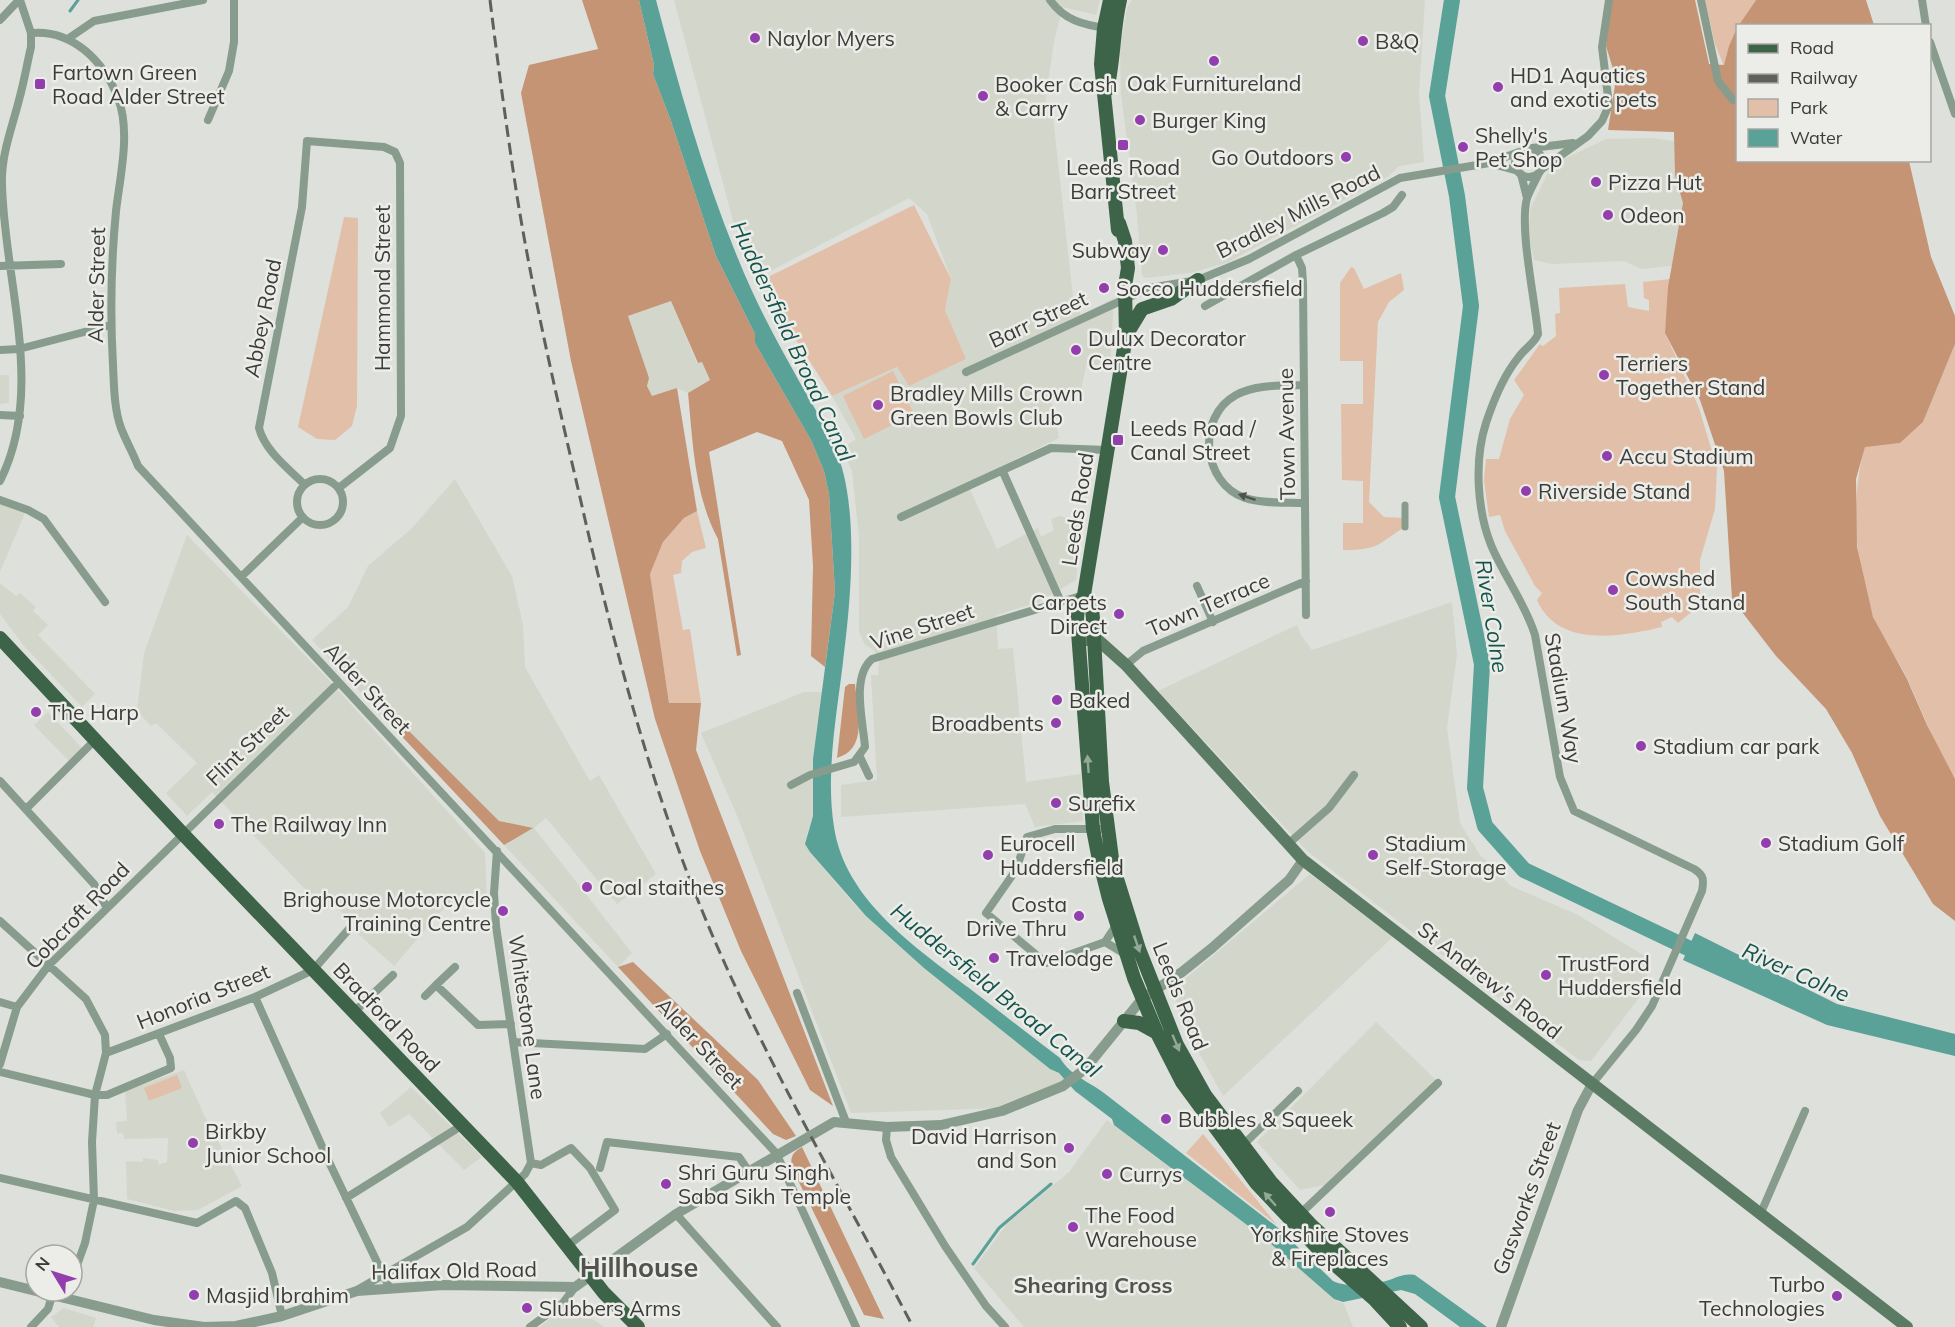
<svg xmlns="http://www.w3.org/2000/svg" width="1955" height="1327" font-family="Mulish,sans-serif">
  <style>
    .built { fill: #d3d6ca }
    .green { fill: #e2bfa8 }
    .forest { fill: #c49474 }
    .water { fill: #5aa198 }
    .lines { fill: none; stroke-linecap: round; stroke-linejoin: round }
    .stream { stroke: #5aa198; stroke-width: 3 }
    .river { stroke: #5aa198; stroke-width: 16 }
    .pedestrian { stroke: #879c8c; stroke-width: 7 }
    .minor { stroke: #879c8c; stroke-width: 8 }
    .tertiary { stroke: #879c8c; stroke-width: 10 }
    .secondary { stroke: #5c7b64; stroke-width: 12 }
    .primary { stroke: #3d6348; stroke-width: 14 }
    .rail { stroke: #5f5f5d; stroke-width: 3; stroke-dasharray: 12 6; stroke-linecap: butt }
    .oneway { fill: #4f544e }
    .oneway2 { fill: #94a898 }
    .poi-dot { fill: #923ead; stroke: #ecede8; stroke-width: 2 }
    .labels { text-anchor: middle; dominant-baseline: central; stroke-width: 5; stroke-linejoin: round; paint-order: stroke }
    .poi-label { font-size: 21px; fill: #3c3c3a; stroke: #ecede8; text-anchor: start }
    .street-label { font-size: 21px; fill: #3c3c3a; stroke: #ecede8 }
    .water-label { font-size: 22px; font-style: italic; fill: #15534d; stroke: #ecede8 }
    .neighbourhood-label { font-size: 22px; font-weight: bold; fill: #51534f; stroke: #ecede8 }
    .district-label { font-size: 27px; font-weight: bold; fill: #51534f; stroke: #ecede8 }
  </style>
  <rect width="100%" height="100%" fill="#dee0db"/>
  <path class="built" d="M674,0H1100L1096,15L1063,7L1054,41L1043,118L1053,117L1073,297L1081,315L1114,298L1110,368L1087,363L1079,397L1051,400L1059,438L967,483L997,549L1038,528L1041,537L1054,530L1051,519L1059,516L1083,522L1076,580L1039,602L996,615L998,649L1013,648L1026,782L1081,774L1083,821L1035,827L1025,804L841,817V785L877,780L871,675H878L879,661L874,650L865,645L859,632V537L852,471L842,449L856,439L832,396L897,367L909,386L966,359L945,310L951,279L927,214L909,198L763,275L733,221Z
    M1132,0H1425L1419,93L1424,162L1399,166L1389,176L1226,263L1190,273L1145,278L1142,275L1136,206L1121,95L1120,49L1127,8Z
    M1652,138L1680,142L1691,202L1680,265L1641,269L1624,261L1552,264L1534,260L1528,233L1531,207L1549,171L1564,159L1606,139Z
    M671,301L697,363L702,362L710,380L688,393L677,388L652,397L647,385L628,316Z
    M0,375H9V403L0,404Z
    M455,479L512,576L523,625L525,667L590,781L599,775L656,874L617,904L546,818L534,828L632,953L618,967L504,845L532,828L499,821L410,732L393,727L312,640L348,607L368,566L411,529Z
    M0,504L25,513L0,572Z
    M187,535L327,678L485,853L487,904L444,908L394,966L356,932V925L333,904L326,911L212,792L187,816L166,793L197,763L156,723L151,726L137,711L144,653Z
    M0,583L16,596L20,593L36,607L33,611L48,625L38,635L95,694L82,707L24,646L0,614Z
    M1452,602L1457,655L1447,728L1460,823L1480,855L1511,886L1578,915L1651,960L1642,994L1591,1061L1579,1060L1307,851L1158,691L1297,625L1301,635L1312,650Z
    M804,692H822L813,759V816L807,834L810,852L853,903L892,940L1050,1069L1069,1079L1004,1108L851,1113L738,818L701,733Z
    M48,712L82,748L69,761L34,725Z
    M1310,874L1393,937L1223,1096L1187,1031L1172,990Z
    M1376,1022L1436,1080L1325,1185L1300,1190L1257,1142Z
    M184,1070L204,1115L242,1186L198,1210L174,1211L127,1199L126,1161L143,1162V1158L158,1160V1165L167,1162L168,1138L124,1139L123,1133L117,1134L116,1122L127,1121L125,1091Z
    M411,1087L482,1157L464,1170L409,1114L389,1127L380,1113Z
    M1107,1120L1263,1237L1334,1299L1344,1304L1353,1327H1024L974,1268L1007,1224L1069,1172Z
    M567,1305L597,1322L604,1327H540Z
    M64,1308L96,1318L93,1327H59L51,1317Z"/>
  <path class="green" d="M1705,0H1756C1741,22 1730,39 1724,66L1715,44Z
    M914,205L951,279L945,310L966,359L909,386L897,367L832,396L780,315L768,277Z
    M344,217L358,218L357,406L352,426L335,440L317,439L298,427Z
    M1351,267L1354,268L1364,289L1401,273L1404,290L1389,302L1378,322L1369,502L1384,517L1406,518L1405,527C1377,544 1380,550 1343,550V523H1363V481L1342,480L1341,404H1363V361H1340V283Z
    M1670,279L1665,333L1699,408L1717,468L1715,509L1700,560V605L1678,623L1672,617L1661,622L1662,627C1620,637 1558,648 1537,600L1542,593L1535,586L1505,531L1500,515L1489,517L1484,480L1486,459H1499L1510,419L1524,395L1514,380L1540,344L1543,346L1556,336L1555,314L1560,313L1559,288L1625,284L1628,307L1649,311V300L1644,298L1643,282Z
    M1955,344V779C1936,748 1923,714 1908,680C1898,659 1881,639 1873,616C1854,562 1850,501 1865,446L1900,443L1923,422Z
    M893,371L914,414L864,439L843,396Z
    M697,511L706,548L692,552L682,561L681,573L673,575L683,630L690,629L701,703H669L650,574L663,542L684,518Z
    M177,1075L182,1088L149,1101L144,1088Z
    M1203,1134L1277,1225L1186,1153Z"/>
  <path class="forest" d="M582,0H639L654,65L653,74L671,121L716,256L755,334V343L811,440L824,471L829,494L835,592L825,667L811,656L813,566L809,500L782,441L757,432L709,452L741,655L737,656L718,539C694,494 693,443 688,393L710,380L702,362L698,363L671,301L628,316L649,378L647,386L652,396L677,388L697,511L684,518L663,542L650,574L669,703H701L696,750L833,1106L810,1090L741,951L700,851L655,719L571,361L521,93L529,65L598,49Z
    M1611,0H1695L1709,64L1724,65L1729,46L1737,28L1738,160L1909,161L1931,257L1955,316V344L1923,422L1900,443L1865,447L1856,479L1857,547L1873,617L1907,679L1927,725L1955,779V921L1933,904L1880,816L1852,753L1826,709L1776,656L1732,599L1724,471L1700,400L1665,333L1668,287L1683,203L1675,175L1674,132L1608,130L1616,79L1606,46Z
    M1756,0H1866L1874,25H1739Z
    M849,684H855C857,709 869,749 837,758L845,687Z
    M393,727L410,732L499,821L533,828L504,845Z
    M633,962L758,1080L796,1136L786,1140L773,1134L618,967Z
    M802,1147L884,1319L864,1315L792,1168C790,1157 792,1153 802,1147Z"/>
  <path class="water" d="M639,0H656C681,95 711,201 752,291C766,322 783,352 799,381C815,409 833,437 842,468C857,521 851,598 844,653C838,709 825,770 834,827C845,900 915,947 969,988C1000,1012 1030,1035 1060,1058C1071,1076 1088,1081 1104,1093L1277,1227L1333,1281C1346,1288 1372,1284 1386,1281C1397,1278 1402,1273 1415,1275L1487,1327H1460L1415,1294L1401,1290L1343,1302L1334,1299L1263,1237L1114,1125L1112,1119L1075,1091L1059,1073L1050,1069L924,968L866,916L810,852L805,844L813,816V759L835,592L829,494L824,471L811,440L755,343V334L716,256L671,121L653,74L654,65Z
    M1695,933L1837,1004L1955,1034V1056L1827,1025L1683,960Z"/>
  <g class="lines">
    <path class="stream" d="M70,11L78,0
      M973,1264L999,1228L1051,1184"/>
    <path class="river" d="M1452,0L1437,96L1457,196L1471,306L1447,497L1482,664L1475,788L1485,826L1524,870L1707,957"/>
    <path class="pedestrian" d="M1405,505V527"/>
    <path class="minor" d="M1050,0C1064,20 1083,25 1107,28
      M1701,0L1718,81L1733,100
      M1922,0L1926,26
      M0,20L19,0
      M31,33C72,29 104,61 118,98C131,132 120,176 116,211C111,263 110,313 113,365C114,385 114,409 121,428C126,441 133,453 138,466L776,1153L856,1327
      M69,38L94,21L203,0
      M1930,42L1955,114
      M208,120L229,71L234,42V0
      M1532,148L1573,143
      M1515 163a14 14 0 1 1 28 0a14 14 0 1 1-28 0Z
      M1493,164L1518,171
      M1542,169L1588,136L1602,121L1609,105L1602,47L1609,0
      M1539,173C1535,181 1530,190 1527,198C1519,228 1535,299 1538,334C1535,343 1524,349 1518,358C1504,375 1493,402 1486,423C1474,460 1477,510 1491,545C1504,576 1525,603 1535,635L1560,777L1574,811L1694,869C1704,875 1704,880 1702,891L1652,1006L1636,1030L1592,1084
      M1521,174L1527,198
      M1296,255L1302,268L1303,283L1306,615
      M0,266L61,264
      M1205,306L1296,255L1383,213L1393,207L1402,195
      M0,350L19,349L111,325
      M966,372L1149,288L1198,280L1249,259L1400,178L1489,163L1519,152
      M1304,385C1282,386 1256,384 1236,395C1196,417 1202,483 1245,498C1264,504 1286,502 1305,503
      M0,415L20,416
      M1003,472L1060,600
      M297 502a23 23 0 1 1 46 0a23 23 0 1 1-46 0Z
      M0,481C46,390 4,281 2,184C1,155 12,128 19,100C24,82 27,64 31,47V33L20,0
      M305,485C288,468 265,451 259,428L302,207L307,141L384,147L395,152L400,163L401,416L390,448L340,487
      M0,500L28,510L44,519L105,602
      M901,517L1051,448L1108,450
      M241,577L303,517
      M1197,586L1213,622
      M1126,665L1143,651L1306,581
      M860,757L869,776
      M0,781L94,884L107,908
      M791,785L810,775L854,762L865,747C863,721 851,677 872,659L1084,595
      M27,808L96,739
      M1288,844L1329,808L1354,775
      M0,921L86,999L105,1035L106,1053L95,1095L92,1142L94,1200L85,1243L72,1279
      M1105,942L1046,963L986,913L1016,870L1027,837L1055,829H1107
      M1105,942L1125,954
      M1105,942L1117,924
      M436,985L455,967
      M797,993L846,1122
      M425,996L436,985L478,1025L511,1024
      M255,997L329,1162L390,1289
      M0,1002L17,1007
      M354,1012L393,975
      M513,1042L645,1049L667,1034
      M106,1053L255,997L313,970L349,929
      M0,1064L17,1007L48,966L338,683
      M0,1072L95,1095H107L171,1068L170,1058L159,1034
      M887,1127L886,1140L891,1157L945,1246L986,1306L1005,1327
      M1241,1147L1298,1091
      M531,1163L541,1165L571,1148L590,1168L615,1210L567,1246
      M600,1168L607,1142L739,1157L748,1170
      M0,1178L197,1223L236,1201L245,1208L272,1273L282,1316
      M346,1198L461,1126
      M676,1214L777,1327
      M1300,1214L1438,1083
      M1760,1215L1805,1111
      M357,1290L467,1227L525,1174L531,1163L496,926L494,893L497,851
      M31,1327L48,1309L52,1296
      M530,1327L563,1303L575,1287"/>
    <path class="tertiary" d="M0,1282L154,1320L204,1327L236,1326L282,1316L357,1291L443,1285L575,1287L676,1214L834,1122L887,1127L941,1125L1002,1111L1063,1086L1085,1069L1142,999L1182,972L1212,948L1289,880L1303,860
      M1501,1327L1578,1110L1592,1084"/>
    <path class="secondary" d="M1086,640H1098L1126,665L1303,860L1907,1327"/>
    <path class="primary" d="M1110,0L1104,28L1101,64L1118,230
      M1107,90C1114,61 1113,30 1120,0
      M1119,223L1125,241L1128,268L1125,286L1126,336L1084,595L1078,607L1077,619L1093,829L1098,855L1109,899L1134,978L1157,1033L1182,1082L1257,1184L1325,1256L1374,1299L1400,1327
      M1128,332L1142,309L1171,299L1198,280
      M1084,595L1092,608L1093,619L1102,782L1113,866L1139,949L1177,1045L1205,1095L1271,1182L1312,1226L1421,1327
      M0,638L182,833L517,1182L604,1293L638,1327
      M1124,1021L1139,1023L1157,1033"/>
    <path class="rail" d="M490,0C498,65 507,131 517,196C533,295 556,394 579,493C615,652 657,814 725,964C781,1088 850,1206 913,1327"/>
  </g>
  <defs><path id="oneway-solid" d="M-6-.8H1V-3.2L6.5 0L1 3.2V.8H-6Z" transform="scale(1.5)"/></defs>
  <use class="oneway" href="#oneway-solid" transform="translate(1247 497) rotate(-162)"/>
  <g class="oneway2">
    <use href="#oneway-solid" transform="translate(1088 764) rotate(-94)"/>
    <use href="#oneway-solid" transform="translate(1137 944) rotate(71)"/>
    <use href="#oneway-solid" transform="translate(1176 1043) rotate(67)"/>
    <use href="#oneway-solid" transform="translate(1270 1199) rotate(-131)"/>
  </g>
  <g class="poi-dot">
    <circle cx="755" cy="38" r="6"/>
    <circle cx="1363" cy="41" r="6"/>
    <circle cx="1214" cy="61" r="6"/>
    <rect x="34" y="78" width="12" height="12" rx="3"/>
    <circle cx="1498" cy="87" r="6"/>
    <circle cx="983" cy="96" r="6"/>
    <circle cx="1140" cy="120" r="6"/>
    <rect x="1117" y="139" width="12" height="12" rx="3"/>
    <circle cx="1463" cy="147" r="6"/>
    <circle cx="1346" cy="157" r="6"/>
    <circle cx="1596" cy="182" r="6"/>
    <circle cx="1608" cy="215" r="6"/>
    <circle cx="1163" cy="250" r="6"/>
    <circle cx="1104" cy="288" r="6"/>
    <circle cx="1076" cy="350" r="6"/>
    <circle cx="1604" cy="375" r="6"/>
    <circle cx="878" cy="405" r="6"/>
    <rect x="1112" y="434" width="12" height="12" rx="3"/>
    <circle cx="1607" cy="456" r="6"/>
    <circle cx="1526" cy="491" r="6"/>
    <circle cx="1613" cy="590" r="6"/>
    <circle cx="1119" cy="614" r="6"/>
    <circle cx="1057" cy="700" r="6"/>
    <circle cx="36" cy="712" r="6"/>
    <circle cx="1056" cy="723" r="6"/>
    <circle cx="1641" cy="746" r="6"/>
    <circle cx="1056" cy="803" r="6"/>
    <circle cx="219" cy="824" r="6"/>
    <circle cx="1766" cy="843" r="6"/>
    <circle cx="988" cy="855" r="6"/>
    <circle cx="1373" cy="855" r="6"/>
    <circle cx="587" cy="887" r="6"/>
    <circle cx="503" cy="911" r="6"/>
    <circle cx="1079" cy="916" r="6"/>
    <circle cx="994" cy="958" r="6"/>
    <circle cx="1546" cy="975" r="6"/>
    <circle cx="1166" cy="1119" r="6"/>
    <circle cx="193" cy="1143" r="6"/>
    <circle cx="1069" cy="1148" r="6"/>
    <circle cx="1107" cy="1174" r="6"/>
    <circle cx="666" cy="1184" r="6"/>
    <circle cx="1330" cy="1212" r="6"/>
    <circle cx="1073" cy="1227" r="6"/>
    <circle cx="194" cy="1295" r="6"/>
    <circle cx="1837" cy="1296" r="6"/>
    <circle cx="527" cy="1308" r="6"/>
  </g>
  <g class="labels">
    <g class="poi-label">
      <text x="767" y="38">Naylor Myers</text>
      <text x="1375" y="41">B&amp;Q</text>
      <text x="52" y="72">Fartown Green<tspan x="52" dy="24">Road Alder Street</tspan></text>
      <text x="1510" y="75">HD1 Aquatics<tspan x="1510" dy="24">and exotic pets</tspan></text>
      <text x="1214" y="83" text-anchor="middle">Oak Furnitureland</text>
      <text x="995" y="84">Booker Cash<tspan x="995" dy="24">&amp; Carry</tspan></text>
      <text x="1152" y="120">Burger King</text>
      <text x="1475" y="135">Shelly's<tspan x="1475" dy="24">Pet Shop</tspan></text>
      <text x="1334" y="157" text-anchor="end">Go Outdoors</text>
      <text x="1123" y="167" text-anchor="middle">Leeds Road<tspan x="1123" dy="24">Barr Street</tspan></text>
      <text x="1608" y="182">Pizza Hut</text>
      <text x="1620" y="215">Odeon</text>
      <text x="1151" y="250" text-anchor="end">Subway</text>
      <text x="1116" y="288">Socco Huddersfield</text>
      <text x="1088" y="338">Dulux Decorator<tspan x="1088" dy="24">Centre</tspan></text>
      <text x="1616" y="363">Terriers<tspan x="1616" dy="24">Together Stand</tspan></text>
      <text x="890" y="393">Bradley Mills Crown<tspan x="890" dy="24">Green Bowls Club</tspan></text>
      <text x="1130" y="428">Leeds Road /<tspan x="1130" dy="24">Canal Street</tspan></text>
      <text x="1619" y="456">Accu Stadium</text>
      <text x="1538" y="491">Riverside Stand</text>
      <text x="1625" y="578">Cowshed<tspan x="1625" dy="24">South Stand</tspan></text>
      <text x="1107" y="602" text-anchor="end">Carpets<tspan x="1107" dy="24">Direct</tspan></text>
      <text x="1069" y="700">Baked</text>
      <text x="48" y="712">The Harp</text>
      <text x="1044" y="723" text-anchor="end">Broadbents</text>
      <text x="1653" y="746">Stadium car park</text>
      <text x="1068" y="803">Surefix</text>
      <text x="231" y="824">The Railway Inn</text>
      <text x="1000" y="843">Eurocell<tspan x="1000" dy="24">Huddersfield</tspan></text>
      <text x="1385" y="843">Stadium<tspan x="1385" dy="24">Self-Storage</tspan></text>
      <text x="1778" y="843">Stadium Golf</text>
      <text x="599" y="887">Coal staithes</text>
      <text x="491" y="899" text-anchor="end">Brighouse Motorcycle<tspan x="491" dy="24">Training Centre</tspan></text>
      <text x="1067" y="904" text-anchor="end">Costa<tspan x="1067" dy="24">Drive Thru</tspan></text>
      <text x="1006" y="958">Travelodge</text>
      <text x="1558" y="963">TrustFord<tspan x="1558" dy="24">Huddersfield</tspan></text>
      <text x="1178" y="1119">Bubbles &amp; Squeek</text>
      <text x="205" y="1131">Birkby<tspan x="205" dy="24">Junior School</tspan></text>
      <text x="1057" y="1136" text-anchor="end">David Harrison<tspan x="1057" dy="24">and Son</tspan></text>
      <text x="678" y="1172">Shri Guru Singh<tspan x="678" dy="24">Saba Sikh Temple</tspan></text>
      <text x="1119" y="1174">Currys</text>
      <text x="1085" y="1215">The Food<tspan x="1085" dy="24">Warehouse</tspan></text>
      <text x="1330" y="1234" text-anchor="middle">Yorkshire Stoves<tspan x="1330" dy="24">&amp; Fireplaces</tspan></text>
      <text x="1825" y="1284" text-anchor="end">Turbo<tspan x="1825" dy="24">Technologies</tspan></text>
      <text x="206" y="1295">Masjid Ibrahim</text>
      <text x="539" y="1308">Slubbers Arms</text>
    </g>
    <g class="street-label">
      <text transform="translate(1298 211) rotate(-27)">Bradley Mills Road</text>
      <text transform="translate(96 285) rotate(-89)">Alder Street</text>
      <text transform="translate(382 288) rotate(-90)">Hammond Street</text>
      <text transform="translate(262 318) rotate(-79)">Abbey Road</text>
      <text transform="translate(1038 319) rotate(-25)">Barr Street</text>
      <text transform="translate(1286 434) rotate(-91)">Town Avenue</text>
      <text transform="translate(1077 509) rotate(-81)">Leeds Road</text>
      <text transform="translate(1208 604) rotate(-23)">Town Terrace</text>
      <text transform="translate(922 626) rotate(-18)">Vine Street</text>
      <text transform="translate(368 688) rotate(47)">Alder Street</text>
      <text transform="translate(1564 698) rotate(80)">Stadium Way</text>
      <text transform="translate(247 745) rotate(-44)">Flint Street</text>
      <text transform="translate(77 915) rotate(-46)">Cobcroft Road</text>
      <text transform="translate(1490 980) rotate(38)">St Andrew's Road</text>
      <text transform="translate(203 996) rotate(-22)">Honoria Street</text>
      <text transform="translate(1181 996) rotate(68)">Leeds Road</text>
      <text transform="translate(387 1017) rotate(46)">Bradford Road</text>
      <text transform="translate(528 1017) rotate(82)">Whitestone Lane</text>
      <text transform="translate(700 1043) rotate(47)">Alder Street</text>
      <text transform="translate(1526 1198) rotate(-70)">Gasworks Street</text>
      <text transform="translate(454 1270) rotate(-1)">Halifax Old Road</text>
    </g>
    <g class="water-label">
      <text transform="translate(793 341) rotate(65)">Huddersfield Broad Canal</text>
      <text transform="translate(1492 616) rotate(81)">River Colne</text>
      <text transform="translate(1796 972) rotate(24)">River Colne</text>
      <text transform="translate(996 990) rotate(39)">Huddersfield Broad Canal</text>
    </g>
    <g class="neighbourhood-label">
      <text x="1093" y="1285">Shearing Cross</text>
    </g>
    <g class="district-label">
      <text x="639" y="1267">Hillhouse</text>
    </g>
  </g>
  <rect x="1736" y="24" width="195" height="138" fill="#ecede8" stroke="#a6a6a2" stroke-width="1.5"/>
  <rect x="1748" y="44" width="30" height="9" fill="#3d6348" stroke="#a6a6a2" stroke-width="1.5"/>
  <text x="1790" y="54" font-size="18" fill="#3c3c3a">Road</text>
  <rect x="1748" y="74" width="30" height="9" fill="#5f5f5d" stroke="#a6a6a2" stroke-width="1.5"/>
  <text x="1790" y="84" font-size="18" fill="#3c3c3a">Railway</text>
  <rect x="1748" y="99" width="30" height="18" fill="#e2bfa8" stroke="#a6a6a2" stroke-width="1.5"/>
  <text x="1790" y="114" font-size="18" fill="#3c3c3a">Park</text>
  <rect x="1748" y="129" width="30" height="18" fill="#5aa198" stroke="#a6a6a2" stroke-width="1.5"/>
  <text x="1790" y="144" font-size="18" fill="#3c3c3a">Water</text>
  <g transform="translate(54 1273) rotate(308)"><circle r="28" fill="#ecede8" stroke="#a6a6a2" stroke-width="1.5"/>
  <path d="M0-4.5L10 22L0 15L-10 22Z" fill="#923ead"/>
  <text y="-9" font-size="16" font-weight="bold" text-anchor="middle" fill="#3c3c3a">N</text>
  </g>
</svg>
